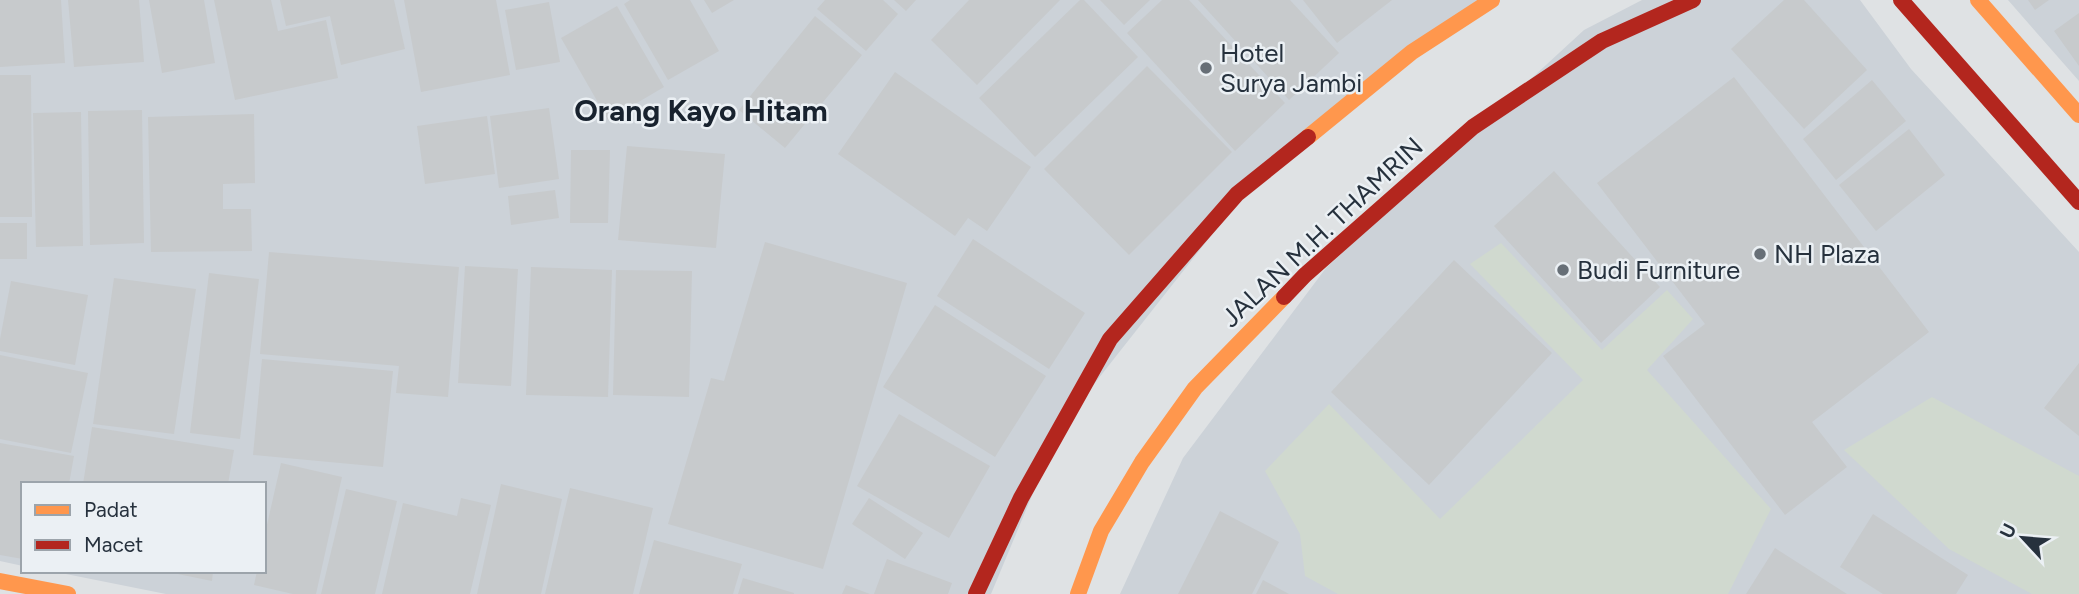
<svg xmlns="http://www.w3.org/2000/svg" width="2079" height="594" font-family="Figtree,sans-serif">
  <style>
    .built { fill: #ccd2d8 }
    .green { fill: #d0d9cf }
    .building { fill: #c7cacc }
    .lines { fill: none; stroke-linecap: round; stroke-linejoin: round }
    .slow { stroke: #ff974d; stroke-width: 16 }
    .jam { stroke: #b3261e; stroke-width: 16 }
    .poi-dot { fill: #676f77; stroke: #ebf0f4; stroke-width: 2.5 }
    .labels { text-anchor: middle; dominant-baseline: central; stroke-width: 5; stroke-linejoin: round; paint-order: stroke }
    .poi-label { font-size: 26px; fill: #26313d; stroke: #ebf0f4; text-anchor: start }
    .street-label { font-size: 26px; fill: #26313d; stroke: #ebf0f4 }
    .quarter-label { font-size: 30px; font-weight: bold; fill: #18222e; stroke: #ebf0f4 }
  </style>
  <rect width="100%" height="100%" fill="#dfe2e4"/>
  <path class="built" d="M0,0H1489L1251,185L1061,426L991,594H166L51,571H264V484H23V566L0,561Z
    M1642,0H1860L1911,69L2079,252V594H1120L1183,458L1326,268L1584,30Z
    M2008,0H2079V82V81Z"/>
  <path class="green" d="M1501,243L1602,350L1667,290L1693,319L1647,370L1771,509L1728,594H1338L1305,576L1300,534L1265,471L1329,404L1440,519L1583,380L1470,264Z
    M1932,397L2079,476V594H2032L1949,549L1844,450Z"/>
  <path class="building" d="M0,0H61L65,63L0,67Z
    M68,0H139L144,62L74,67Z
    M149,0H204L215,63L162,73Z
    M214,0H271L278,31L326,20L338,78L235,100Z
    M280,0H394L405,49L341,65L330,16L286,26Z
    M404,0H496L510,75L421,92Z
    M630,0H690L719,51L668,80L624,4Z
    M704,0H734L712,13Z
    M825,0H883L898,14L866,51L817,9Z
    M894,0H916L906,11Z
    M969,0H1060L977,85L931,40Z
    M1080,0H1084L1138,57L1035,157L979,98Z
    M1100,0H1150L1124,25Z
    M1162,0H1189L1285,103L1235,151L1127,33Z
    M1198,0H1290L1339,53L1289,100Z
    M1303,0H1392L1337,43Z
    M1784,0H1804L1867,70L1804,129L1731,49Z
    M2028,0H2049L2035,10Z
    M549,2L560,62L516,70L505,10Z
    M617,6L664,87L608,120L561,38Z
    M2079,13V66L2054,31Z
    M815,16L862,55L785,148L739,110Z
    M1147,66L1232,152L1129,255L1044,169Z
    M895,72L1031,167L987,231L968,218L955,236L838,154Z
    M0,75H31L32,217H0Z
    M1734,77L1929,332L1812,422L1847,467L1785,515L1663,356L1705,324L1597,183Z
    M1872,80L1906,121L1836,180L1803,139Z
    M549,108L559,179L499,188L490,116Z
    M142,110L144,243L90,245L88,111Z
    M81,112L83,246L36,247L33,113Z
    M254,114L255,183L223,184V209H251L252,251L151,252L148,117Z
    M487,116L495,174L425,184L417,126Z
    M1909,129L1945,175L1876,231L1839,185Z
    M627,146L725,154L716,248L618,240Z
    M571,150H610L608,223H570Z
    M1554,171L1660,287L1601,343L1494,226Z
    M555,190L559,218L511,225L508,196Z
    M0,223H27V259H0Z
    M973,239L1085,313L1049,369L937,296Z
    M765,242L907,283L823,569L668,524L711,378L724,381Z
    M269,252L459,267L448,397L396,393L399,366L260,354Z
    M1454,260L1552,353L1429,485L1331,392Z
    M465,266L518,269L511,386L458,383Z
    M531,267L612,270L608,397L526,395Z
    M616,270L692,271L689,397L613,395Z
    M209,273L259,279L240,439L190,433Z
    M114,278L196,289L174,434L93,424Z
    M11,281L88,295L75,365L0,351V339Z
    M935,305L1046,376L995,457L883,387Z
    M0,355L88,373L71,453L0,439Z
    M262,359L393,371L383,467L253,455Z
    M2079,363V436L2044,408Z
    M899,414L990,466L949,538L857,486Z
    M92,427L234,450L228,484H83Z
    M0,443L74,456L69,484H23V559L0,555Z
    M281,463L342,477L316,594H293L254,585L257,571H264V538Z
    M501,484L562,499L541,594H477Z
    M570,488L653,508L633,594H545Z
    M346,489L397,501L375,594H321Z
    M461,498L491,505L470,594H382L403,503L457,516Z
    M869,498L923,533L905,559L852,524Z
    M1220,511L1279,542L1252,594H1178Z
    M1873,514L1968,575L1956,594H1883L1840,567Z
    M654,540L742,564L733,594H639Z
    M1775,548L1847,594H1746Z
    M887,559L952,583L948,594H874Z
    M163,571H213L212,581Z
    M743,578L794,593V594H738Z
    M1263,580L1289,594H1256Z
    M846,585L870,594H842Z"/>
  <g class="lines">
    <path class="slow" d="M1978,0L2079,115
      M1308,137L1412,52L1492,0
      M0,581L68,594
      M1078,594L1101,531L1142,462L1195,388L1284,297"/>
    <path class="jam" d="M1901,0L2079,202
      M1284,297L1305,275L1473,127L1602,41L1693,0
      M976,594L1021,498L1110,339L1237,194L1308,137"/>
  </g>
  <g class="poi-dot">
    <circle cx="1206" cy="68" r="7"/>
    <circle cx="1760" cy="254" r="7"/>
    <circle cx="1563" cy="270" r="7"/>
  </g>
  <g class="labels">
    <g class="poi-label">
      <text x="1220" y="53">Hotel<tspan x="1220" dy="30">Surya Jambi</tspan></text>
      <text x="1774" y="254">NH Plaza</text>
      <text x="1577" y="270">Budi Furniture</text>
    </g>
    <g class="street-label">
      <text transform="translate(1322 232) rotate(-43)">JALAN M.H. THAMRIN</text>
    </g>
    <g class="quarter-label">
      <text x="701" y="110">Orang Kayo Hitam</text>
    </g>
  </g>
  <rect x="21" y="482" width="245" height="91" fill="#ebf0f4" stroke="#9ca4ab" stroke-width="2"/>
  <rect x="35" y="505" width="35" height="10" fill="#ff974d" stroke="#9ca4ab" stroke-width="2"/>
  <text x="84" y="517" font-size="21" fill="#26313d">Padat</text>
  <rect x="35" y="540" width="35" height="10" fill="#b3261e" stroke="#9ca4ab" stroke-width="2"/>
  <text x="84" y="552" font-size="21" fill="#26313d">Macet</text>
  <g transform="translate(2023 538) rotate(296)" stroke="#ebf0f4" stroke-width="5" paint-order="stroke">
  <path d="M0-5L12 26L0 18L-12 26Z" fill="#26313d"/>
  <text y="-10" font-size="19" font-weight="bold" text-anchor="middle" fill="#26313d">U</text>
  </g>
</svg>
